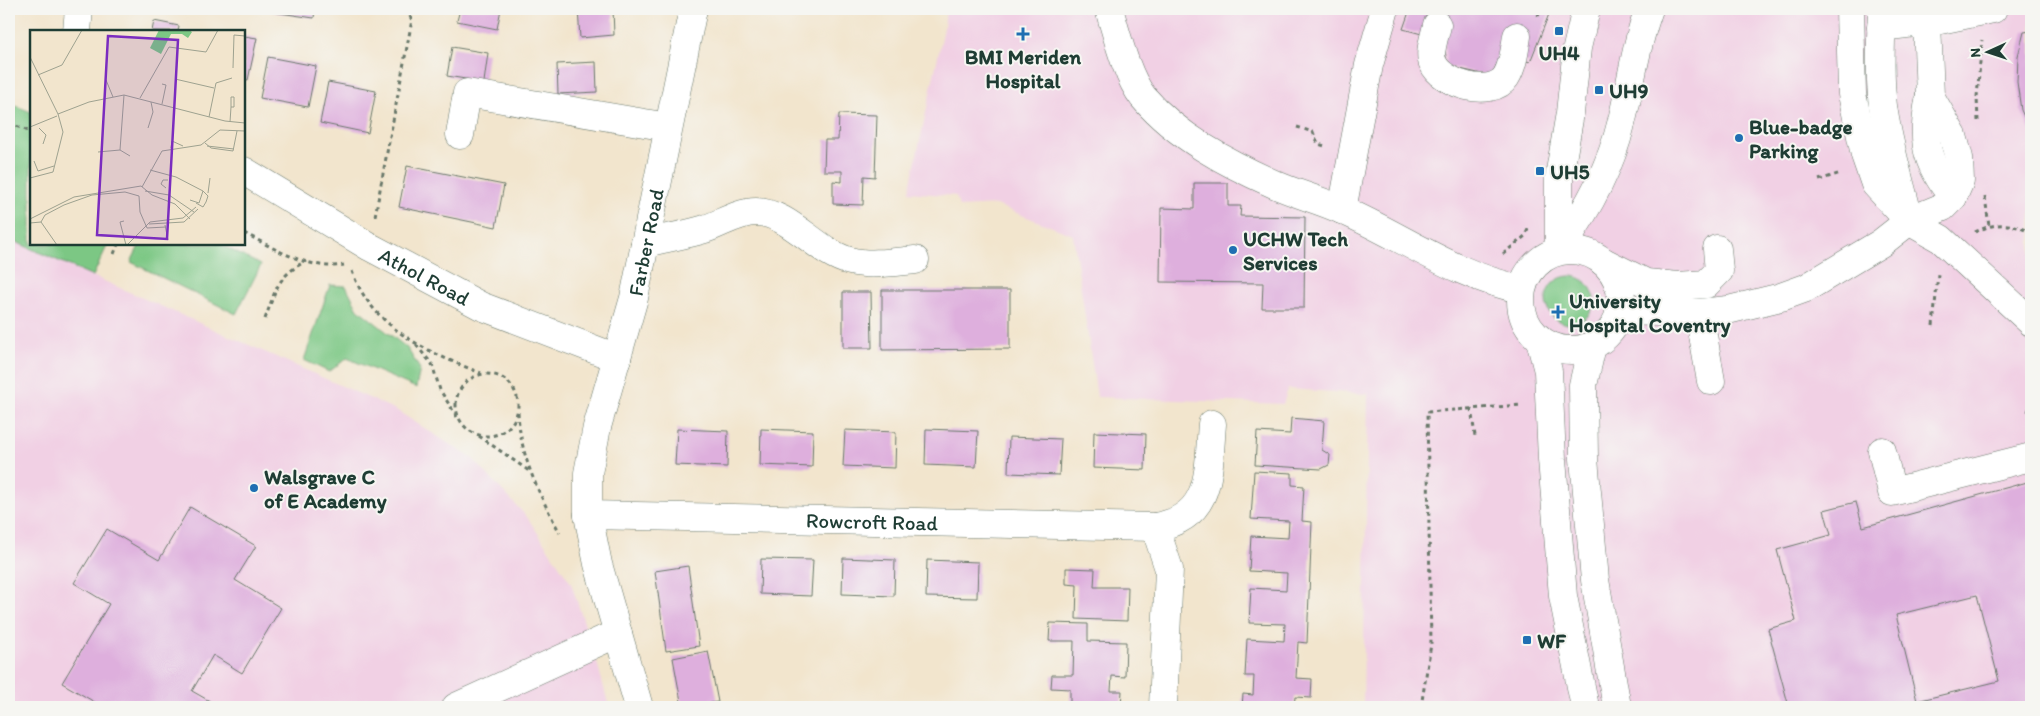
<svg xmlns="http://www.w3.org/2000/svg" width="2040" height="716" font-family="Itim,sans-serif">
  <style>
    .built { fill: #f1d0e4 }
    .green { fill: #7cc784; stroke: #4e825c }
    .building { fill: #deafdd; fill-rule: evenodd }
    .lines { fill: none; stroke-linecap: round; stroke-linejoin: round }
    .minor-casing { stroke: #69786a; stroke-width: 29 }
    .path { stroke: #69786a; stroke-width: 3; stroke-dasharray: 4 4; stroke-linecap: butt }
    .minor { stroke: #fff; stroke-width: 28 }
    .poi-dot { fill: #1f6fb2; stroke: #f6f6f2; stroke-width: 2 }
    .labels { text-anchor: middle; dominant-baseline: central; stroke-width: 4; stroke-linejoin: round; paint-order: stroke }
    .poi-label { font-size: 21px; font-weight: bold; fill: #1f3d34; stroke: #f6f6f2; text-anchor: start }
    .street-label { font-size: 21px; fill: #1f3d34; stroke: #f6f6f2 }
    .inset-road { fill: none; stroke: #9ea290; stroke-width: 1 }
    .view { fill: #7b2cbf; fill-opacity: 0.15; stroke: #7b2cbf; stroke-width: 2.5 }
    .inset-edge { fill: none; stroke: #1f3d34; stroke-width: 2.5 }
  </style>
  <rect width="100%" height="100%" fill="#f6f6f2"/>
  <filter id="ink" filterUnits="userSpaceOnUse"><feTurbulence type="fractalNoise" baseFrequency=".02" numOctaves="2"/><feDisplacementMap in="SourceGraphic" scale="10" xChannelSelector="R" yChannelSelector="G"/><feConvolveMatrix kernelMatrix="1 2 1 2 8 2 1 2 1" color-interpolation-filters="sRGB"/></filter>
  <filter id="wash" filterUnits="userSpaceOnUse"><feTurbulence type="fractalNoise" baseFrequency=".0096" numOctaves="4" result="noise"/><feDisplacementMap in="SourceGraphic" scale="20" xChannelSelector="R" yChannelSelector="G"/><feGaussianBlur stdDeviation="1.12" result="paint"/><feColorMatrix in="noise" values="0 0 0 0 0 0 0 0 0 0 0 0 0 0 0 0 0 1.4 0 .05"/><feComposite in="paint" operator="in"/></filter>
  <g filter="url(#wash)">
    <rect width="100%" height="100%" fill="#f2e5cd"/>
    <path class="built" d="M946,9H2031V707H1363L1368,394L1288,389L1283,404L1097,397L1073,235L996,205L959,207L956,196L909,192L944,28Z
      M9,239L396,410L473,459L527,517L571,583L597,662L609,707H9Z"/>
    <path class="green" d="M9,103L31,112V244H108L93,276L9,239Z
      M140,244H219L261,265L236,314L131,262Z
      M1546 300a24 24 0 1 1 48 0a24 24 0 1 1-48 0Z
      M330,285L346,286L358,309L407,348L420,369L416,388L347,358L329,372L304,360Z"/>
    <g id="blocks">
      <path class="building" d="M273,9H315L314,18L273,12Z
        M460,9H501L497,29L457,21Z
        M578,9H613L614,35L580,38Z
        M1410,9H1551L1530,62L1501,55L1491,76L1447,66L1444,40L1403,29Z
        M154,21L179,26L178,31H152Z
        M2031,31V132L2021,110L2017,82L2018,56L2024,32Z
        M244,36L257,38L248,80L244,79Z
        M452,47L488,53L484,82L447,76Z
        M268,57L316,66L308,107L260,98Z
        M596,62L597,92L558,94L557,64Z
        M328,82L376,91L368,133L320,123Z
        M839,114L877,115L875,177L864,176L863,205L833,204V181L842,182V171H824L825,140H838Z
        M407,166L504,185L496,227L399,207Z
        M1194,183H1228V206H1241L1240,216L1305,217L1304,308H1262L1263,283L1160,282L1161,208L1194,209Z
        M882,290H1010V349L882,350Z
        M843,292H871L872,348H843Z
        M1291,418L1324,421L1322,450L1330,455L1329,465L1321,469L1255,465L1257,432L1290,434Z
        M677,429L728,431L727,467L675,465Z
        M761,429L813,431L812,467L760,465Z
        M926,429L978,431L976,467L925,465Z
        M845,430L896,432L895,468L843,466Z
        M1094,432L1146,434L1145,470L1093,468Z
        M1009,437L1061,439L1059,475L1008,473Z
        M1254,471L1292,473V485L1304,486L1302,521L1312,522L1307,643L1298,642L1296,678L1312,679L1311,698L1295,697L1294,707H1242L1243,694L1253,695L1254,676H1245L1247,639L1284,641L1285,624L1249,623L1251,588L1286,590L1287,573L1249,571L1251,536L1288,538L1289,521L1251,519Z
        M2031,481V707H1789L1768,629L1796,621L1777,550L1831,535L1824,510L1856,502L1863,527ZM1977,595L1999,681L1917,701L1896,615Z
        M190,507L256,546L235,580L281,608L242,673L213,655L192,691L220,707H103L62,683L109,604L74,583L107,529L159,560Z
        M843,558L895,560L894,596L842,594Z
        M761,559L813,560L811,596L760,594Z
        M927,560L978,562L977,598L926,597Z
        M688,566L699,646L666,651L655,571Z
        M1066,568L1095,569L1094,587H1128L1127,621L1076,619L1077,585L1066,584Z
        M1050,623L1088,624V641L1126,642L1125,677L1112,676L1111,691H1122L1121,707H1070V689L1051,688L1052,675H1073L1074,641H1049Z
        M708,651L718,702L682,707L673,658Z"/>
    </g>
  </g>
  <g filter="url(#ink)">
    <use href="#blocks" fill-opacity="0" stroke="#69786a" stroke-width="1"/>
    <g class="lines">
      <g class="minor-casing">
        <g id="minor">
          <path d="M1109,9C1117,35 1126,75 1143,97C1177,137 1227,163 1274,184C1296,194 1320,200 1342,210C1402,236 1455,276 1521,289"/>
          <path d="M1850,9L1852,94L1865,155L1875,184L1909,221L1941,239L2031,322"/>
          <path d="M1882,9C1881,41 1879,74 1883,106C1888,144 1900,181 1909,219"/>
          <path d="M1437,25C1435,36 1428,53 1433,63C1442,84 1491,99 1506,77C1513,66 1515,49 1517,36"/>
          <path d="M1881,27L1940,20L1993,9"/>
          <path d="M77,31L79,9"/>
          <path d="M1930,96C1921,140 1925,162 1953,197"/>
          <path d="M460,135L467,93L668,127"/>
          <path id="s1" d="M244,171L370,247L481,306L617,358"/>
          <path d="M1342,210L1369,65L1385,9"/>
          <path d="M645,243C665,238 686,235 705,229C721,224 738,212 756,212C789,212 817,253 850,261C870,266 894,262 915,260"/>
          <circle cx="1571" cy="300" r="50"/>
          <path d="M1559,250C1586,212 1610,170 1621,124C1631,86 1635,46 1649,9"/>
          <path d="M1559,250V177L1570,113L1577,48L1586,9"/>
          <path d="M1604,262L1646,283L1678,286L1706,284L1719,271L1717,249"/>
          <path d="M1620,311L1699,313L1728,310L1781,297L1806,288L1881,243L1909,221L1943,207L1953,197L1960,181L1959,158L1953,136L1930,96L1927,22"/>
          <path d="M1699,313L1711,381"/>
          <path d="M1540,340L1548,371L1552,459L1563,596L1585,707"/>
          <path d="M1592,346L1583,385L1584,459L1595,580L1617,707"/>
          <path d="M1882,451L1892,492L2031,457"/>
          <path id="s2" d="M588,515L1155,527C1213,518 1208,471 1212,424"/>
          <path d="M1155,527L1169,569L1163,707"/>
          <path d="M456,707L618,633"/>
          <path id="s3" d="M639,707L598,564L588,515V473L597,427L634,298L693,9"/>
        </g>
      </g>
      <path class="path" d="M1538,16L1541,9
        M1978,121L1977,97L1982,40
        M9,123L31,132
        M1297,127L1313,132L1318,144L1325,146
        M1819,180L1841,173
        M1985,197L1989,226
        M375,216L412,20L406,9
        M1975,232C1996,222 2011,222 2031,233
        M244,233C274,248 309,271 344,265
        M114,254L118,244
        M1503,254L1525,236L1529,227
        M352,271C372,328 429,353 481,373
        M265,319C276,290 276,277 306,261
        M1933,326L1938,274
        M416,345L432,364L440,390L457,417
        M456 405a31 31 0 1 1 62 0a31 31 0 1 1-62 0Z
        M1471,408L1475,436
        M2027,410L2031,411
        M518,412C520,457 539,494 560,533
        M479,436L529,471
        M1421,707L1431,644L1427,412L1522,405"/>
      <use href="#minor" class="minor"/>
    </g>
  </g>
  <g class="poi-dot">
    <rect x="1554" y="26" width="10" height="10" rx="2.5"/>
    <path d="M1020.5 26.5h5v5h5v5h-5v5h-5v-5h-5v-5h5z"/>
    <rect x="1594" y="85" width="10" height="10" rx="2.5"/>
    <circle cx="1739" cy="138" r="5"/>
    <rect x="1535" y="166" width="10" height="10" rx="2.5"/>
    <circle cx="1233" cy="250" r="5"/>
    <path d="M1555.5 304.5h5v5h5v5h-5v5h-5v-5h-5v-5h5z"/>
    <circle cx="254" cy="488" r="5"/>
    <rect x="1522" y="635" width="10" height="10" rx="2.5"/>
  </g>
  <g class="labels">
    <g class="poi-label">
      <text x="1559" y="52" text-anchor="middle">UH4</text>
      <text x="1023" y="56" text-anchor="middle">BMI Meriden<tspan x="1023" dy="24">Hospital</tspan></text>
      <text x="1609" y="90">UH9</text>
      <text x="1749" y="126">Blue-badge<tspan x="1749" dy="24">Parking</tspan></text>
      <text x="1550" y="171">UH5</text>
      <text x="1243" y="238">UCHW Tech<tspan x="1243" dy="24">Services</tspan></text>
      <text x="1569" y="300">University<tspan x="1569" dy="24">Hospital Coventry</tspan></text>
      <text x="264" y="476">Walsgrave C<tspan x="264" dy="24">of E Academy</tspan></text>
      <text x="1537" y="640">WF</text>
    </g>
    <g class="street-label">
      <text stroke="none"><textPath href="#s3" startOffset="479">Farber Road</textPath></text>
      <text stroke="none"><textPath href="#s1" startOffset="209">Athol Road</textPath></text>
      <text stroke="none"><textPath href="#s2" startOffset="284">Rowcroft Road</textPath></text>
    </g>
  </g>
  <g transform="translate(30 30)">
    <rect width="215" height="215" fill="#f2e5cd"/>
    <path d="M129,0H159L162,2L158,8L152,4H141L131,24L120,18Z" fill="#7cc784"/>
    <path class="inset-road" d="M0,27L28,84L33,102L23,142L0,148M203,38L204,5L215,6M8,45L32,35L52,0M145,49L184,58M76,50L83,67M94,65L90,120L100,126M110,68L139,17L176,22L188,0M132,74L136,55L132,54M28,84L59,72L94,65L195,91L215,93M179,87L186,53L202,48M200,92L201,77V67H204V77H201M0,97L27,86M9,98L16,105L13,114M118,98L123,82L121,72M175,113L181,118L203,121L207,101M177,116L204,119M141,118L142,111L153,116M68,122L90,120M4,131L8,141L24,136M120,140L146,147L173,161L169,173L160,170M112,157L132,121L171,115L190,100L215,101M136,158L131,154L133,150H138M115,161L139,165L164,182M178,163L180,148M109,166L110,182L117,198L136,197M166,173L173,177L176,172L178,166L173,161M0,189L44,167L111,156L122,165L145,174L160,189M94,191L90,192L96,215M11,192L15,185L34,175L62,165L95,162L109,166M0,193L11,192L27,215M119,194L154,192L168,179M135,195L138,210M97,215L120,192L153,188L166,177"/>
    <path class="view" d="M78,6L148,10L137,209L67,205Z"/>
    <rect width="215" height="215" class="inset-edge"/>
  </g>
  <rect width="2040" height="716" fill="none" stroke="#f6f6f2" stroke-width="30"/>
  <g transform="translate(1988 52) rotate(267)" stroke="#f6f6f2" stroke-width="4" paint-order="stroke">
  <path d="M0-4L9 19L0 12L-9 19Z" fill="#1f3d34"/>
  <text y="-8" font-size="14" font-weight="bold" text-anchor="middle" fill="#1f3d34">N</text>
  </g>
</svg>
